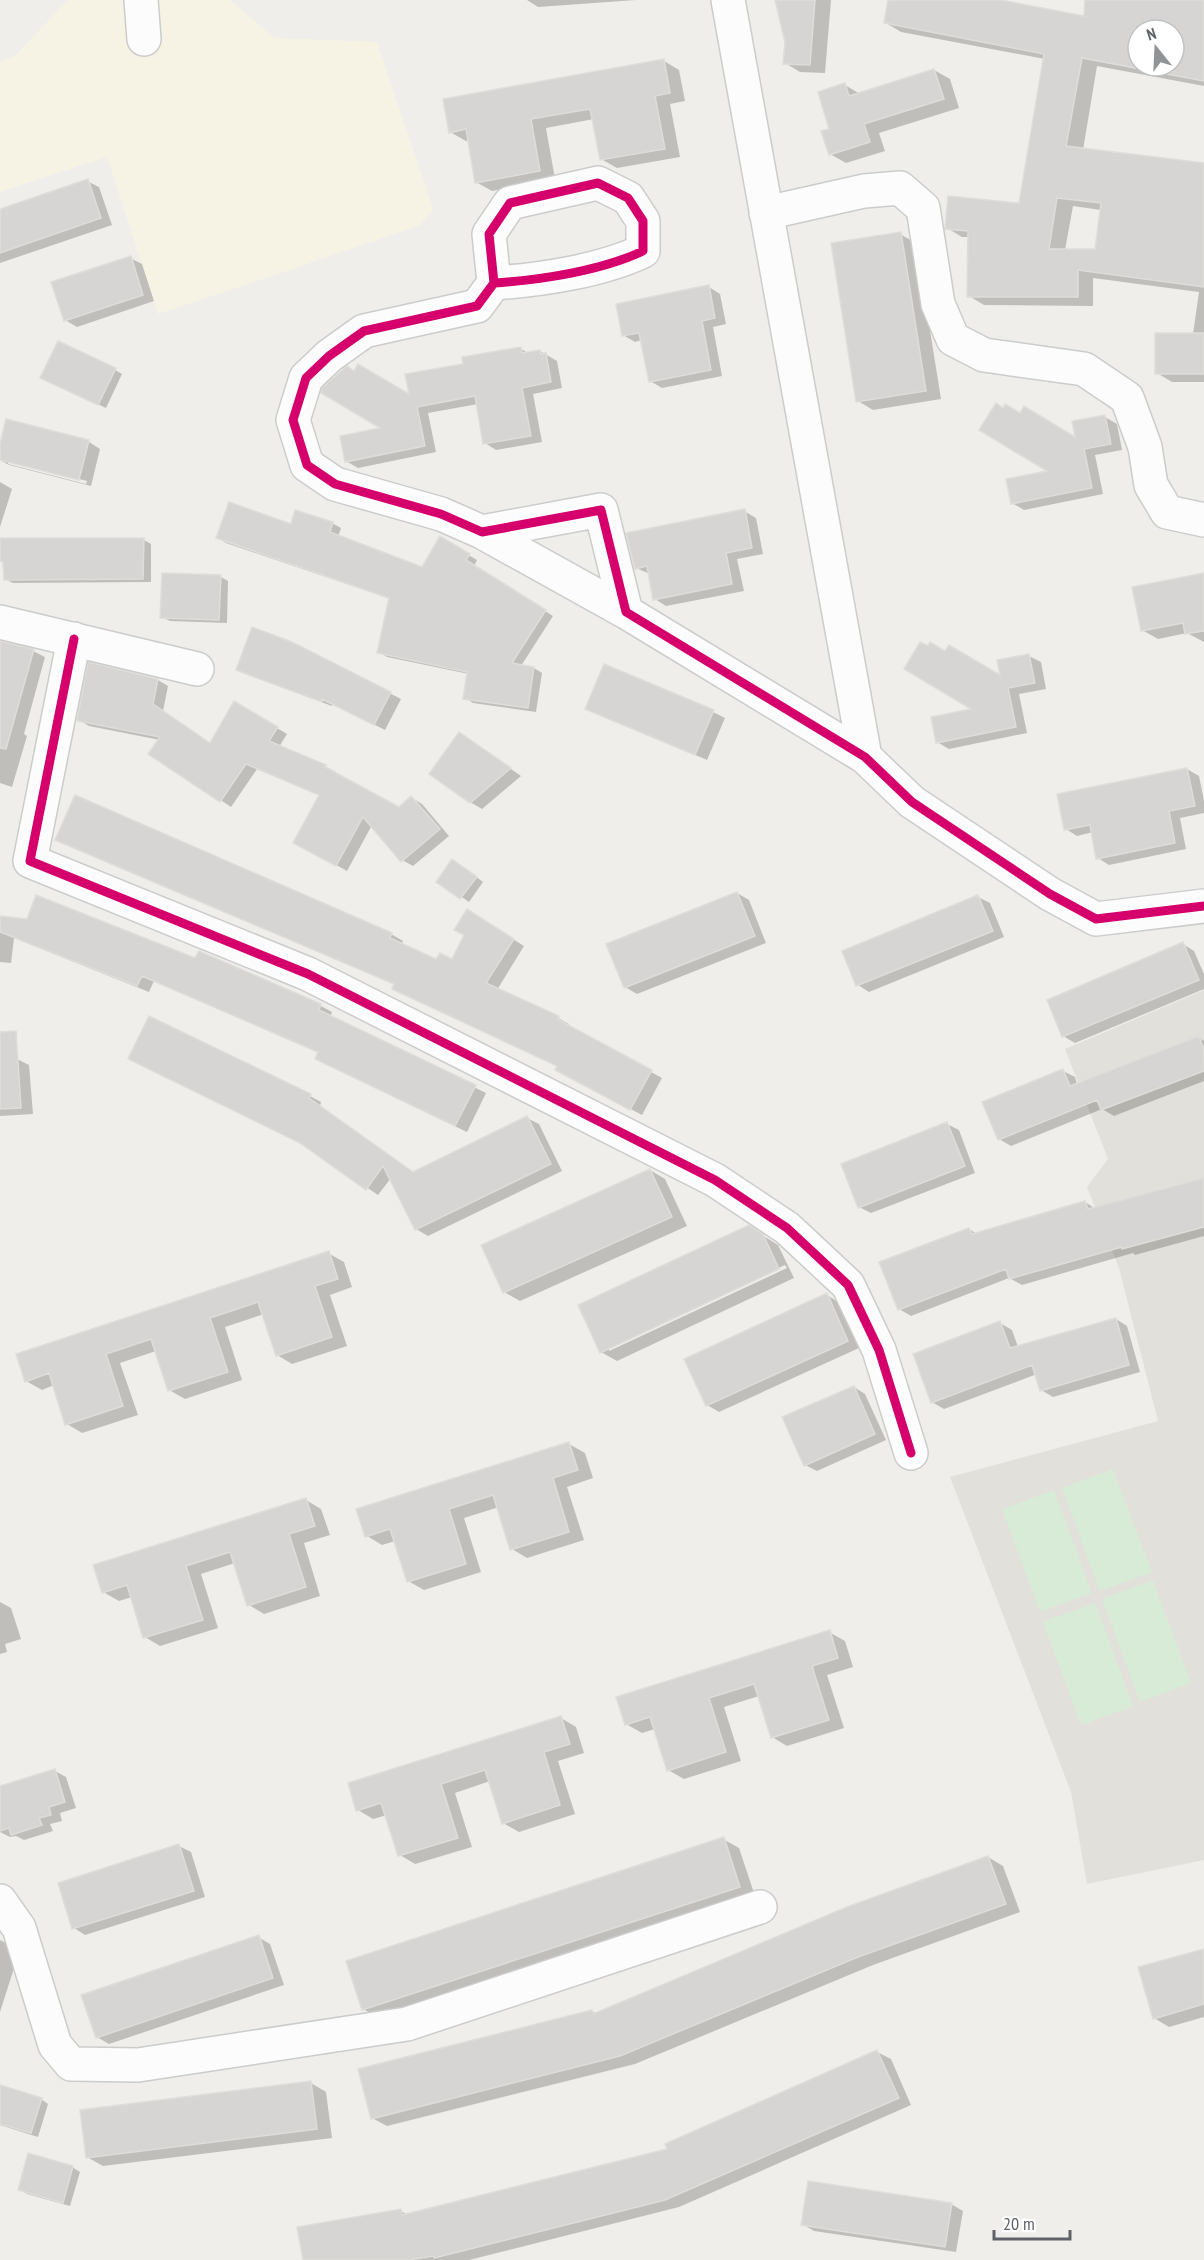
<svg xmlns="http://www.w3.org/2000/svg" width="1204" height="2260" font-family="'PT Sans Narrow',sans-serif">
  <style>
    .commercial { fill: #f7f3e4 }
    .education { fill: #e2e0da }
    .green { fill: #d8ebd6 }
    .shadow { fill: #0003; fill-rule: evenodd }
    .building { fill: #d6d5d3; stroke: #deddd9; stroke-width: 1.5; fill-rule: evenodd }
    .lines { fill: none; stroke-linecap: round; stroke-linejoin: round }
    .minor-casing { stroke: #cbcccc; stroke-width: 36 }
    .minor { stroke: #fdfcfc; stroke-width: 33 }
    .cycleway-casing { stroke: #fff; stroke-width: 13 }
    .cycleway { stroke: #d6006c; stroke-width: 9 }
  </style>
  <rect width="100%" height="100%" fill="#efeeea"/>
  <path class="commercial" d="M68,0H230L274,38L377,42L433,209L419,226L158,314L107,157L0,192V62L16,55Z"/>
  <path class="education" d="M1204,990V1860L1087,1884L1071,1792L950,1477L1158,1421L1119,1268L1087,1187L1108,1159L1065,1049Z"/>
  <path class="green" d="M1113,1469L1152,1572L1100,1591L1062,1488Z
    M1054,1490L1092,1593L1040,1612L1002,1509Z
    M1153,1580L1191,1683L1140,1702L1102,1599Z
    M1095,1603L1133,1706L1081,1725L1043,1622Z"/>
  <path class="shadow" d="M527,0H636L538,7Z
    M776,0H831L825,73L800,72L785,63L786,42Z
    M890,0H993L1109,22L1114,0H1204V86L1097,66L1083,150L1204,165V382H1172L1157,373L1193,334L1199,292L1093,278V306L984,305L969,296V237H962L947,228L1020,205L1045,59L901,32L886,23ZM1138,30H1174V66H1138ZM1073,206L1101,210L1096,251L1065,250Z
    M664,61L679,70L685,101L670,104L680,157L617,168L601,159L594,119L546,128L555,179L492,191L476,182L469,140L466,141L450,132Z
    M934,70L950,79L959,108L879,133L885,151L846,163L830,154L831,130L845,85L860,94Z
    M87,181L99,187L112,225L0,263V210Z
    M900,234L916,243L941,399L873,410L858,401Z
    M130,258L142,264L154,301L77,327L65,320Z
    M709,287L720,294L726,324L713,327L722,376L662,388L650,381L642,340L635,342L623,335Z
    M521,349L528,353L540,351L557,361L562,388L533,394L542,442L496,450L485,443L478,404L428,413L436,452L358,468L346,461L384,429L411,397L465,365Z
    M115,370L122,374L106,408L50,382Z
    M1004,410L1021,415L1077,439L1105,417L1117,424L1122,450L1095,455L1103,494L1024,510L1012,503L1051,472Z
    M7,421L89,442L100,449L91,486L9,465L0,460V450ZM8,461L87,481L86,484L8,464Z
    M0,482L12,489L0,527Z
    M744,511L756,518L763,554L737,559L744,591L666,606L655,599L650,574L636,568Z
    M332,523L341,528L338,537L423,569L440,538L477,560L474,566L553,616L521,666L534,668L542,673L536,712L473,703L465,698L469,674L387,657L379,652L391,599L226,543L218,538L292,526Z
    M144,540L151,544V582L13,583L5,579Z
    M1204,574V642L1187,633L1158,639L1142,630Z
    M221,577L228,581L227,623L170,621L162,617Z
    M0,641L33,651L45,657L24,734L27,736L12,787L0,783Z
    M292,643L401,699L385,730L333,704L332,706L248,675L238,669Z
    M1029,656L1041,662L1046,689L1019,694L1027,733L949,749L937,742L975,710L1002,678Z
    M158,680L168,686L163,711L211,744L235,703L287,734L279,747L325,766L336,772L335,774L399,809L412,798L422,804L449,836L413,866L402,860L372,825L347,871L295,842L320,795L257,769L231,807L151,753L160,740L89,726L79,720Z
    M587,708L713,712L725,718L707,760Z
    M460,734L521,776L482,809L470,802Z
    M1187,769L1199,776L1204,801V813L1180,818L1186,849L1109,865L1098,858L1093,832L1077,836L1066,829Z
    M57,840L391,934L403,941L401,945L436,961H453L479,918L524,946L497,990L558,1018L569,1024L568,1027L662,1078L642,1115L568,1076L559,1066L405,995L394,989L396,985Z
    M460,865L483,882L469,902L438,881Z
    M737,893L749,900L766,943L637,994L625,987Z
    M978,897L990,903L1004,937L869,992L858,985Z
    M0,917L196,960L199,953L321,1006L332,1012L330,1017L486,1093L467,1132L328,1065L319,1053L154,981L149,992L14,938L11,963L0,962Z
    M1183,944L1194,951L1204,974V989L1075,1043L1063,1036Z
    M1199,1038L1204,1041V1081L1114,1116L1102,1109L1011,1146L999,1139L1063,1071L1075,1077L1077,1084Z
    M17,1059L29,1065L33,1114L0,1116V1060Z
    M141,1065L310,1096L321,1102L320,1106L414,1173L527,1118L539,1124L562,1171L428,1236L416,1229L391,1178L378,1195L306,1146Z
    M947,1124L959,1130L975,1173L871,1213L859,1207Z
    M650,1170L665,1179L687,1226L520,1301L504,1292L483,1246Z
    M1204,1180V1236L1135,1255L1133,1253L1022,1285L1009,1278L911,1316L899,1309L969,1229L977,1234L1085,1202L1096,1209Z
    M749,1227L778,1245L794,1278L617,1361L601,1352ZM785,1265L787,1268L609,1351V1347Z
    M328,1253L344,1262L352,1287L330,1295L347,1346L292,1364L277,1355L264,1314L225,1327L242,1380L185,1399L169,1390L156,1351L120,1363L138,1415L82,1433L67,1424L54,1385L42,1390L26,1381Z
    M827,1295L838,1302L859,1348L719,1412L707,1405Z
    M1116,1319L1127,1326L1140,1372L1053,1397L1041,1390L1037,1374L944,1409L932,1402L1000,1323L1012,1330L1018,1347Z
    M854,1387L865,1394L886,1440L817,1471L805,1465Z
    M569,1444L585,1453L593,1478L567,1487L584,1540L527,1558L512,1549L499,1507L464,1518L481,1572L424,1590L408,1581L395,1541L382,1545L367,1536Z
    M306,1500L321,1509L330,1535L304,1543L320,1596L264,1614L249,1605L235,1563L201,1574L218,1628L160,1646L145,1637L132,1597L119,1601L103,1592Z
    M0,1602L11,1608L21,1639L5,1644L7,1652L0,1654Z
    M829,1632L845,1641L853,1667L827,1675L844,1728L787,1746L772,1737L759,1696L724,1707L741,1761L684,1779L668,1770L655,1729L642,1733L626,1724Z
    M561,1718L576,1727L584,1753L558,1761L575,1814L519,1832L503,1823L490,1781L455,1793L472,1847L415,1864L400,1855L387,1815L373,1819L358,1810Z
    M55,1771L66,1777L76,1808L60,1813L62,1821L50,1824L53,1831L24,1840L16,1836L10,1837L0,1832V1788Z
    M723,1839L739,1848L755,1896L379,2018L363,2009Z
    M179,1846L191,1852L205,1897L85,1935L74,1928Z
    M988,1857L1003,1866L1020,1912L873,1965L635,2064L387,2126L372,2118L592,2011L597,2014Z
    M258,1937L270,1944L284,1985L109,2044L97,2037Z
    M0,1940L10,1945L16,1962L0,2012Z
    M1204,1950V2017L1169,2027L1154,2018Z
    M877,2052L891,2059L911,2105L679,2207L469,2260H304L400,2211L408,2215L669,2150Z
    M311,2083L326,2092L332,2138L103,2166L87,2157Z
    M0,2088L41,2099L48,2104L38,2137L0,2125Z
    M72,2167L80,2172L70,2206L27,2194L20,2190Z
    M951,2204L963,2211L956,2252L814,2231L802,2224Z"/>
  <path class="building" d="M775,0H815L810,65L783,64L785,42Z
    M888,0H1001L1084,16L1085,0H1204V81L1082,58L1066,146L1204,163V287L1078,270V297H967L968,231L945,229L948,196L1019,203L1044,54L884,23ZM1138,30H1174V66H1138ZM1057,198L1101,203L1095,249H1049Z
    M664,59L670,93L655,96L665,149L600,160L590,109L531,119L540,171L475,183L466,129L449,133L443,99Z
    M934,69L944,99L864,124L870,142L829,155L821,131L829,129L818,92L845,83L849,96Z
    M88,179L101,218L0,253V209Z
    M901,232L926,391L856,402L831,243Z
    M131,256L143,295L64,321L51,282Z
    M709,285L715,318L702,321L711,370L649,382L639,333L622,336L616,304Z
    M1155,333H1204V374H1155Z
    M58,341L116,368L98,405L40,378Z
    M521,347L522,353L540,350L541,354L546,353L551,382L522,388L531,436L483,444L475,396L417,407L425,446L345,462L340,436L380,428L321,393L322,388L347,366L354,371L358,364L409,394L405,374L463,364L462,357Z
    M996,403L1003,408L1005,404L1020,413L1024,406L1075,437L1072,421L1105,415L1111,444L1084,449L1092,488L1011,504L1006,479L1047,471L979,430Z
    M6,419L89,440L79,480L0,460V444Z
    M229,502L291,524L295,510L333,522L330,532L422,567L440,536L470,554L466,560L546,610L512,663L534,667L528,708L463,699L467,672L377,653L389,598L216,538Z
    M745,509L752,548L726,553L732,584L653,600L647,566L635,569L626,533Z
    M0,538H144L143,579L4,580L3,562L0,561Z
    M162,573L221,575L219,620L160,618Z
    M1204,573V631L1185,634L1183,623L1141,631L1132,587Z
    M252,627L292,642L391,692L374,725L322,699V702L236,670Z
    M0,641L34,649L6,749L0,748Z
    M920,642L928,646L930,642L945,651L949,645L1000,675L997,660L1029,654L1035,683L1008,688L1016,727L936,743L931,717L971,709L904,669Z
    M88,662L158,679L153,704L210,743L234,701L278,727L269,741L326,765L325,767L399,807L411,796L440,829L401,862L363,817L336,866L293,843L319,795L246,764L220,802L148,754L160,737L77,721Z
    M604,664L714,710L695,755L585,709Z
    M459,732L511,768L470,803L429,774Z
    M1187,768L1195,806L1169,811L1175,843L1096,859L1090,825L1064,830L1057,794Z
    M75,795L392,933L390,938L436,959L440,953L452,959L464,935L454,930L467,909L514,939L486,983L559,1016L557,1019L652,1070L630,1110L555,1070L557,1066L392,989L394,984L55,840Z
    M452,859L477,877L460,899L436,882Z
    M737,892L755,936L624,988L606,944Z
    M36,895L195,958L199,951L321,1004L319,1010L476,1085L455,1126L315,1059L318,1052L142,976L137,986L0,932V916L27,919Z
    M978,895L993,931L856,986L842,951Z
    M1183,942L1199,980L1062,1037L1047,1000Z
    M149,1016L311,1094L309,1098L413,1172L527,1116L551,1164L415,1230L383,1166L366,1190L300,1143L128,1059Z
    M16,1031L21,1108L0,1109V1032Z
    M1199,1036L1204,1049V1071L1101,1110L1097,1100L998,1140L982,1102L1063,1069L1070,1086Z
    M947,1122L965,1166L858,1208L841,1164Z
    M650,1169L672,1217L503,1293L481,1245Z
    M1204,1178V1227L1122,1249V1247L1009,1279L1006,1269L898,1310L879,1262L969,1228L972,1234L1085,1201L1088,1209Z
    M749,1225L763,1234L779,1269L600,1353L578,1305Z
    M329,1251L338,1279L315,1286L332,1337L276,1356L258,1302L210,1318L228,1372L168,1391L151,1339L106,1354L123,1406L65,1425L49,1373L25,1382L16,1354Z
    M827,1293L848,1341L706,1406L684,1359Z
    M1116,1318L1129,1365L1040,1391L1032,1365L931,1403L913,1354L1000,1321L1010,1348Z
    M854,1386L875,1434L804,1466L782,1417Z
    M569,1442L578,1470L553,1478L569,1532L510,1550L493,1495L449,1509L466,1564L407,1582L390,1529L365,1537L356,1509Z
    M306,1498L315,1526L289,1534L306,1587L247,1606L230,1552L186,1566L203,1620L143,1638L127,1585L102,1593L93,1565Z
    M830,1630L838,1658L812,1666L829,1720L771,1738L754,1684L709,1698L726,1752L667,1771L650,1717L625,1725L616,1697Z
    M561,1716L570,1744L544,1752L560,1805L502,1824L485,1770L441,1784L458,1838L398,1856L381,1803L356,1811L348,1783Z
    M55,1769L65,1802L49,1807L51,1815L39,1818L42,1825L11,1835L9,1828L0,1831V1786Z
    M724,1837L740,1887L362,2010L346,1961Z
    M179,1844L194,1891L72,1929L58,1883Z
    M988,1856L1006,1904L858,1957L620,2056L371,2119L358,2069L592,2010L593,2014L847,1907Z
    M259,1935L273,1978L96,2038L81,1995Z
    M1204,1949V2004L1153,2019L1138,1967Z
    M877,2050L899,2098L665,2200L434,2258V2256L408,2260H303L297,2227L401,2209L402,2215L667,2149L665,2144Z
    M311,2081L317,2129L86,2158L80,2110Z
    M0,2085L42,2098L31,2133L0,2124Z
    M28,2153L73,2166L63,2203L18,2190Z
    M808,2181L952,2203L945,2247L801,2225Z"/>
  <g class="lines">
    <g class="minor-casing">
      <path id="minor" d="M141,0L144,39
        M728,0L865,757
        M766,213L864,191L900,188L923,208L938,304L953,339L984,355L1084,369L1127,398L1145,447L1151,485L1167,512L1204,520
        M494,283C540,280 601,271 643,251V221L628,198L598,183L510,203L489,234L494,283L477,306L364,331L329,356L306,378L293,420L307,465L335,484L441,514L482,532L601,510L626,612L865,757L912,802L1050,894L1096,919L1204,906
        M482,532L626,612
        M0,622L197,669
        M74,639L30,861L308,974L715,1180L787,1228L848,1285L879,1350L911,1453
        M0,1901L19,1928L55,2045L71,2064L138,2065L407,2024L760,1907"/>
    </g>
    <use href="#minor" class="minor"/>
    <g class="cycleway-casing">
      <path id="cycleway" d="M494,283C540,280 601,271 643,251V221L628,198L598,183L510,203L489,234L494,283L477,306L364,331L329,356L306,378L293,420L307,465L335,484L441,514L482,532L601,510L626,612L865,757L912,802L1050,894L1096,919L1204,906
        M74,639L30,861L308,974L715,1180L787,1228L848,1285L879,1350L911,1453"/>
    </g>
    <use href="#cycleway" class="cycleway"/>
  </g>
  <g transform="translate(1156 48) rotate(342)"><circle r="28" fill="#ffffff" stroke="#bfc1c3" stroke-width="1.5"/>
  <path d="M0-4.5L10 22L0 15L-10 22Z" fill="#919496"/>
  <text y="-9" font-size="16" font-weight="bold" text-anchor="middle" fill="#5f6368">N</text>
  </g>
  <path d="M994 2230v9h76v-9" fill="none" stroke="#5f6368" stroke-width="3"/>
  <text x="1003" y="2230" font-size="18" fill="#5f6368" stroke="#ffffff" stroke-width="4.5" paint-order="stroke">20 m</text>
</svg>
